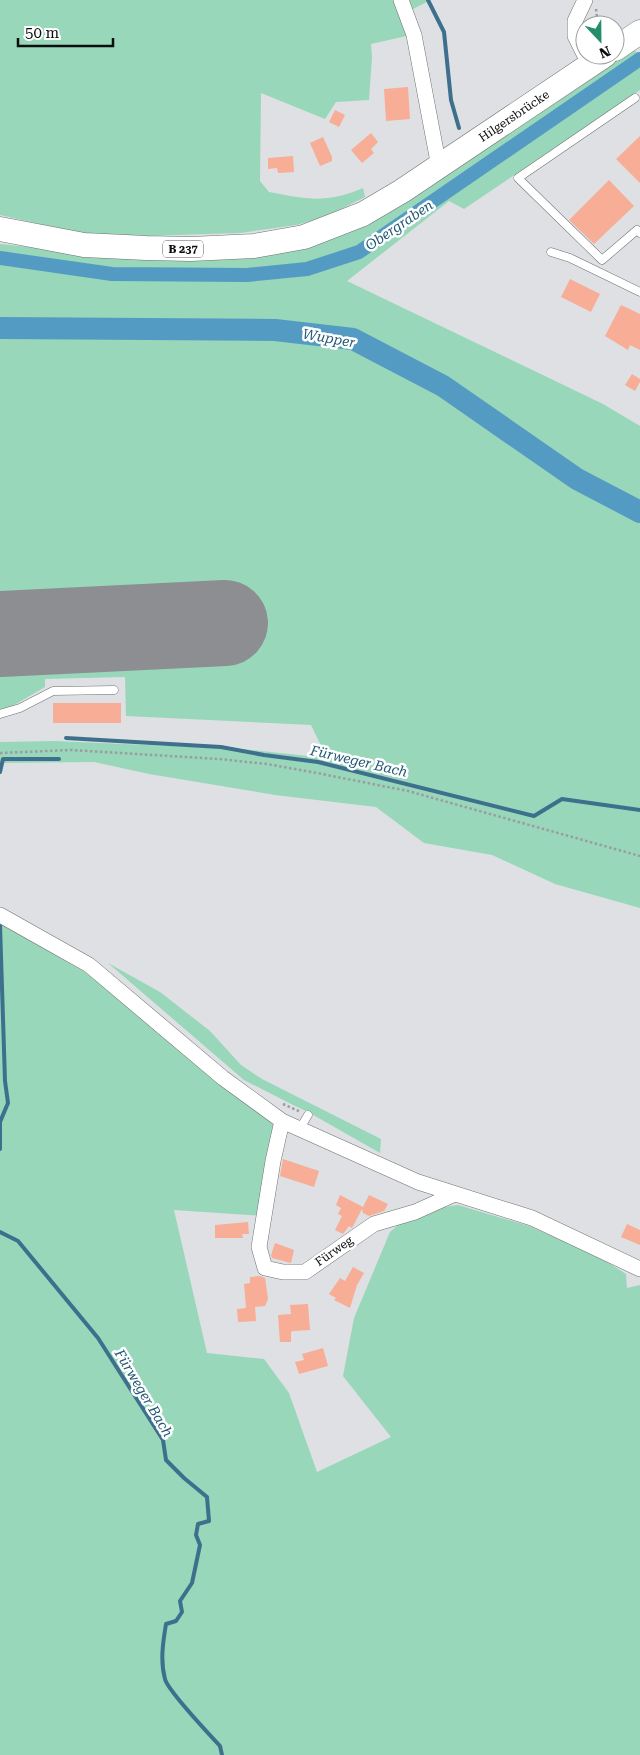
<svg xmlns="http://www.w3.org/2000/svg" width="640" height="1755" font-family="'Roboto Serif',serif">
  <style>
    .green { fill: #98d7ba }
    .lines { fill: none; stroke-linecap: round; stroke-linejoin: round }
    .stream { stroke: #3e708d; stroke-width: 4 }
    .canal { stroke: #539bc3; stroke-width: 14 }
    .river { stroke: #539bc3; stroke-width: 22 }
    .runway { stroke: #8d8e91; stroke-width: 86 }
    .building { fill: #f7ad96 }
    .service-casing { stroke: #6e7072; stroke-width: 9 }
    .minor-casing { stroke: #6e7072; stroke-width: 16 }
    .primary-casing { stroke: #6e7072; stroke-width: 25 }
    .path { stroke: #9b9c9f; stroke-width: 2.5; stroke-dasharray: 2.5 2.5; stroke-linecap: butt }
    .service { stroke: #fff; stroke-width: 8 }
    .minor { stroke: #fff; stroke-width: 15 }
    .primary { stroke: #fff; stroke-width: 24 }
    .labels { text-anchor: middle; dominant-baseline: central; stroke-width: 5; stroke-linejoin: round; paint-order: stroke }
    .shield { fill: #fff; stroke: #555656; stroke-width: 1 }
    .shield-label { font-size: 11px; font-weight: bold; fill: #0c0d0e }
    .street-label { font-size: 12px; fill: #0c0d0e; stroke: #fff }
    .water-label { font-size: 14px; font-style: italic; fill: #225976; stroke: #fff }
  </style>
  <rect width="100%" height="100%" fill="#dee0e3"/>
  <path class="green" d="M0,0H396L411,35L371,44L372,57L369,100L336,102L325,119L261,93L260,181L269,192C307,199 326,204 363,188L365,197L325,217L296,225L240,233L147,236L84,234L0,215Z
    M405,0H431L409,11Z
    M630,48L640,54V90L464,209L449,201L347,281L603,404L640,426V908L555,884L492,855L424,843L376,807L275,795L149,774L94,762L0,763V742L54,741L243,749L327,758L311,725L126,716L125,677L45,679V687L9,708L0,710V244L145,259L300,246Z
    M0,923L86,973L240,1094L276,1125L264,1216L174,1210L207,1353L264,1359L289,1393L317,1472L391,1437L343,1376L354,1318L390,1232L413,1212L458,1205L529,1226L601,1258L626,1274L627,1288L640,1285V1755H0Z
    M108,963L160,992L210,1031L241,1065L262,1079L381,1139L380,1153L308,1112L289,1103L244,1080Z"/>
  <g class="lines">
    <path class="stream" d="M428,0L444,32L451,100L459,128
      M66,738L221,747L264,755L318,762L534,816L562,799L640,810
      M0,772L3,759H59
      M0,925L5,1081L8,1103L0,1122V1149
      M0,1232L18,1241L98,1338L163,1440L166,1460L184,1478L207,1497L209,1521L198,1524L196,1535L200,1545L192,1583L180,1601L182,1612L176,1621L166,1624C163,1642 160,1661 165,1679C168,1691 209,1734 220,1746L222,1755"/>
    <path class="canal" d="M0,258L112,274L247,275L307,269L359,252L640,59"/>
    <path class="river" d="M0,328L275,330L353,339L443,386L577,479L640,512"/>
    <path class="runway" d="M0,634L225,623"/>
  </g>
  <path class="building" d="M408,87L410,119L386,121L384,89Z
    M335,110L345,115L339,127L329,122Z
    M371,133L378,142L371,149L374,153L362,163L351,150Z
    M640,136V183L616,159Z
    M323,137L332,157V161L320,166L310,143Z
    M293,156L294,172L278,173L277,168L268,169V158Z
    M609,180L634,206L594,244L569,220Z
    M570,279L600,294L591,312L561,297Z
    M621,305L640,314V350L630,345L628,350L605,336Z
    M632,374L640,379V382L635,391L625,385Z
    M53,703H121V723H53Z
    M283,1159L319,1171L314,1187L280,1176Z
    M340,1195L363,1207L369,1195L388,1204L384,1211L369,1216L363,1213L362,1209L352,1228L349,1226L343,1234L335,1230L342,1216L338,1214L341,1208L336,1205Z
    M248,1222L249,1234H242L243,1238H215V1225Z
    M627,1224L640,1230V1245L621,1237Z
    M275,1243L294,1250L291,1263L272,1258L271,1255Z
    M353,1267L364,1273L357,1285L350,1308L334,1300L336,1298L329,1294L340,1278L345,1281Z
    M260,1276L265,1278L268,1299L265,1306L255,1307L256,1321L238,1322L237,1309L246,1308L244,1284L250,1283V1277Z
    M308,1304L310,1330L293,1331L291,1332V1342H280L278,1315L291,1314L290,1305Z
    M323,1348L328,1366L299,1374L295,1362L304,1360L302,1354Z"/>
  <g class="lines">
    <g class="service-casing">
      <path id="service" d="M635,98L518,178L602,260L637,230L640,233
        M551,252L570,258L640,292
        M0,714L20,708L53,691L114,690
        M299,1130L308,1115"/>
    </g>
    <g class="minor-casing">
      <path id="minor" d="M401,0L414,35L439,167
        M585,0L575,21V36L590,66
        M0,915L89,965L223,1078L282,1121L418,1182L532,1218L640,1269
        M282,1121L273,1161L259,1247L265,1268L283,1272H305L374,1224L415,1212L455,1194"/>
    </g>
    <g class="primary-casing">
      <path id="primary" d="M615,49L640,32
        M0,229L84,245L146,248L191,249L254,246L304,237L363,214L402,191L605,55"/>
    </g>
    <path class="path" d="M596,9L598,25
      M0,753L71,750L219,759L267,764L317,773L408,791L640,856
      M283,1104L301,1112"/>
    <use href="#service" class="service"/>
    <use href="#minor" class="minor"/>
    <use href="#primary" class="primary"/>
  </g>
  <g class="labels">
    <rect class="shield" x="163" y="240.5" width="40" height="17" rx="4"/>
    <g class="shield-label">
      <text x="183" y="249">B 237</text>
    </g>
    <g class="street-label">
      <text transform="translate(514 116) rotate(-34)">Hilgersbrücke</text>
      <text transform="translate(334 1251) rotate(-35)">Fürweg</text>
    </g>
    <g class="water-label">
      <text transform="translate(399 225) rotate(-34)">Obergraben</text>
      <text transform="translate(329 338) rotate(10)">Wupper</text>
      <text transform="translate(359 761) rotate(13)">Fürweger Bach</text>
      <text transform="translate(144 1393) rotate(59)">Fürweger Bach</text>
    </g>
  </g>
  <g transform="translate(600 40) rotate(158)"><circle r="24" fill="#ffffff" stroke="#9e9e9f"/>
  <path d="M0-4L9 19L0 12L-9 19Z" fill="#248d6b"/>
  <text y="-8" font-size="14" font-weight="bold" text-anchor="middle" fill="#0c0d0e">N</text>
  </g>
  <path d="M18 38v8h95v-8" fill="none" stroke="#0c0d0e" stroke-width="2.5"/>
  <text x="25" y="38" font-size="15" fill="#0c0d0e" stroke="#ffffff" stroke-width="4" paint-order="stroke">50 m</text>
</svg>
